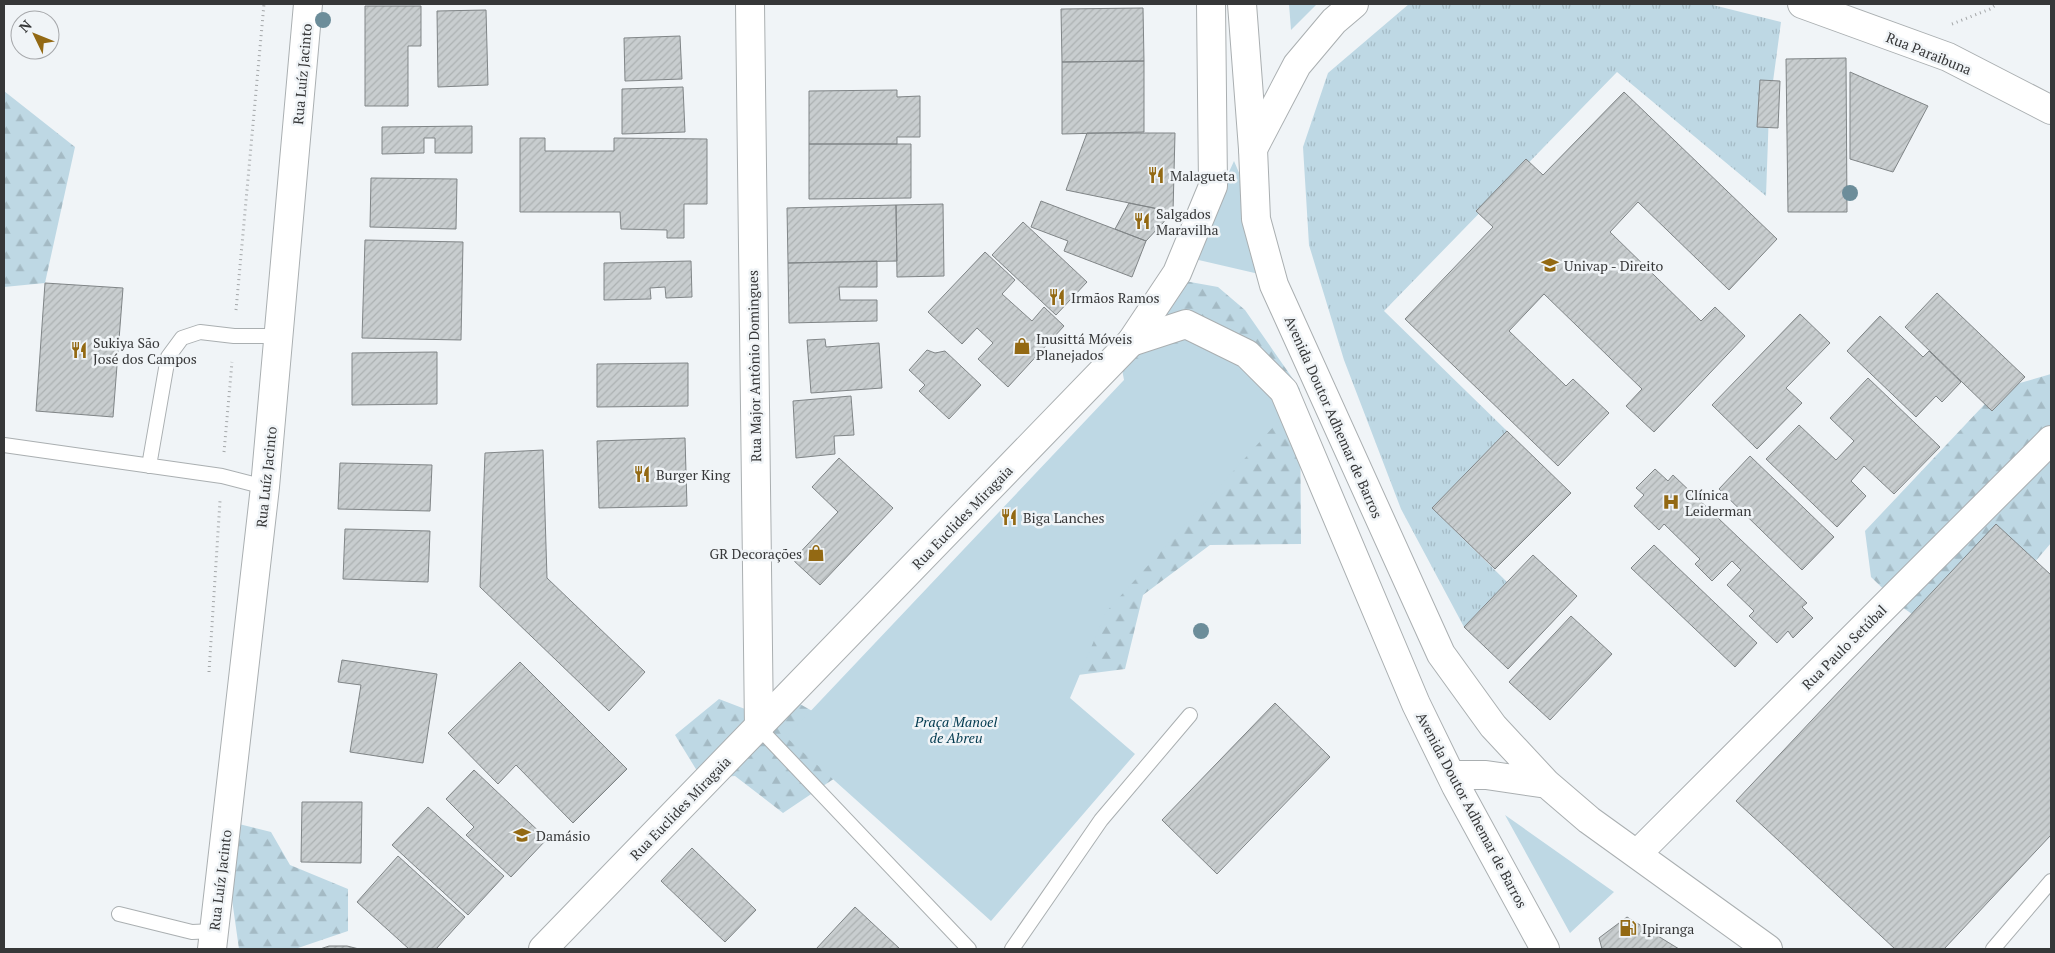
<svg xmlns="http://www.w3.org/2000/svg" width="2055" height="953" font-family="'PT Serif',serif">
  <style>
    .grass { fill: url(#grass-tufts) }
    .forest { fill: url(#forest-firs) }
    .park { fill: #bed8e4 }
    .building { fill: url(#building-hatch); stroke: #808587 }
    .lines { fill: none; stroke-linecap: round; stroke-linejoin: round }
    .service-casing { stroke: #aaafb1; stroke-width: 16 }
    .minor-casing { stroke: #aaafb1; stroke-width: 30 }
    .tertiary-casing { stroke: #aaafb1; stroke-width: 30 }
    .secondary-casing { stroke: #aaafb1; stroke-width: 30 }
    .primary-casing { stroke: #aaafb1; stroke-width: 30 }
    .path { stroke: #a4a7a9; stroke-width: 3; stroke-dasharray: 1 4; stroke-linecap: butt }
    .service { stroke: #fff; stroke-width: 14 }
    .minor { stroke: #fff; stroke-width: 28 }
    .tertiary { stroke: #fff; stroke-width: 28 }
    .secondary { stroke: #fff; stroke-width: 28 }
    .primary { stroke: #fff; stroke-width: 28 }
    .tree { fill: #6c8d9a }
    .labels { text-anchor: middle; dominant-baseline: central; stroke-width: 5; stroke-linejoin: round; paint-order: stroke }
    .street-label { font-size: 14px; fill: #363738; stroke: #f0f4f7 }
    .poi-label { font-size: 14px; fill: #363738; stroke: #f0f4f7; text-anchor: start }
    .park-label { font-size: 14px; font-style: italic; fill: #00394e; stroke: #f0f4f7 }
  </style>
  <defs>
    <pattern id="grass-tufts" width="24" height="20" patternUnits="userSpaceOnUse" patternTransform="scale(1.25)"><rect width="24" height="20" fill="#bed8e4"/><path d="M3 7l-1-3M5 7V3M7 7l1-3M15 17l-1-3M17 17v-4M19 17l1-3" fill="none" stroke="#a4bac4"/></pattern>
    <pattern id="forest-firs" width="22" height="20" patternUnits="userSpaceOnUse" patternTransform="scale(1.25)"><rect width="22" height="20" fill="#bed8e4"/><path d="M5 1l3.5 6h-7zM16 11l3.5 6h-7z" fill="#a4bac4"/></pattern>
    <pattern id="building-hatch" width="6" height="6" patternUnits="userSpaceOnUse" patternTransform="scale(1.25)"><rect width="6" height="6" fill="#c8cdcf"/><path d="M-1 1l2-2M0 6l6-6M5 7l2-2" fill="none" stroke="#acb1b2"/></pattern>
  </defs>
  <rect width="100%" height="100%" fill="#f0f4f7"/>
  <path class="grass" d="M1409,4H1709L1781,22L1769,111L1766,196L1617,72L1384,311L1507,431L1432,508L1507,582L1464,627L1401,509L1344,360L1309,245L1303,147L1328,73Z"/>
  <path class="forest" d="M4,91L75,147L45,283L4,287Z
    M1179,280L1218,287L1245,310L1300,389L1301,544L1210,545L1143,595L1125,669L1031,681L884,745L783,813L735,776L702,779L675,735L719,699L745,709L777,691L821,716L1133,427L1120,359Z
    M2051,374V543L2005,597L1932,628L1902,607L1871,577L1865,531L1999,389Z
    M235,823L271,832L290,865L348,889V931L295,949H239L225,850Z"/>
  <path class="park" d="M1289,4H1317L1291,30Z
    M1234,161L1246,189L1259,274L1190,258Z
    M1159,343L1186,344L1223,357L1264,383L1284,415L1106,612L1070,698L1135,754L991,921L786,737Z
    M1505,815L1614,892L1570,933Z"/>
  <path class="building" d="M365,6H421V46H408V106H365Z
    M1143,8L1144,61L1062,62L1061,9Z
    M486,10L488,85L438,87L437,11Z
    M680,36L682,79L625,81L624,38Z
    M1846,58L1847,212H1788L1786,59Z
    M1144,61V132L1062,134V62Z
    M1850,72L1928,106L1893,172L1850,159Z
    M1760,80L1780,81L1778,128L1757,127Z
    M683,87L685,132L622,134V89Z
    M897,90V97L920,96V137H897V144H809V91Z
    M1624,92L1777,239L1729,290L1638,202L1610,232L1701,321L1715,307L1745,336L1654,432L1626,406L1642,389L1544,294L1509,331L1566,386L1573,379L1609,413L1558,466L1405,319L1493,227L1476,211L1526,159L1543,175Z
    M472,126V153H435V138H424V153L382,154V127Z
    M1087,133H1175L1173,212L1066,190Z
    M520,138H545V151H614V138L707,139V204H684V238H667V230L621,229L620,212H520Z
    M809,144H911V198L809,199Z
    M371,178L457,179L456,229L370,227Z
    M1041,201L1146,241L1132,277L1064,251L1068,241L1031,227Z
    M1129,203L1173,212L1146,241L1115,229Z
    M943,204L944,276L897,277L896,205Z
    M896,205L897,261L788,263L787,208Z
    M1023,222L1087,282L1056,315L992,255Z
    M365,240L463,242L461,340L362,338Z
    M985,252L1015,280L1002,294L1032,321L1044,307L1064,326L1008,387L978,359L993,343L977,328L962,344L928,312Z
    M691,261L692,297L666,298L665,287L650,288L651,299L604,300V263Z
    M877,261V287H839L840,300H877V321L789,323L788,263Z
    M45,283L123,288L113,417L36,411Z
    M1937,293L2025,377L1992,411L1905,327Z
    M1800,314L1830,343L1786,388L1802,403L1757,449L1712,405Z
    M1880,316L1923,357L1929,351L1961,382L1942,402L1936,396L1916,417L1847,351Z
    M825,339L826,347L879,343L882,388L811,393L807,340Z
    M927,350L935,353L945,351L981,385L949,419L919,391L925,385L909,370Z
    M437,352V404L352,405V353Z
    M688,363V406L597,407V364Z
    M1868,378L1940,447L1894,494L1864,466L1851,481L1866,496L1837,527L1766,459L1799,425L1836,460L1854,441L1830,418Z
    M851,396L854,435L834,436L835,454L796,458L793,401Z
    M1507,431L1571,493L1495,569L1432,508Z
    M685,438L687,506L599,508L597,441Z
    M543,450L547,578L645,672L609,711L480,587L485,453Z
    M1750,456L1834,537L1802,570L1719,489Z
    M839,458L893,508L820,585L793,560L838,512L812,487Z
    M340,463L432,465L430,511L338,509Z
    M1655,469L1668,481L1673,475L1807,603L1802,607L1813,618L1793,638L1788,631L1777,643L1749,616L1754,611L1727,585L1741,570L1732,561L1712,581L1695,564L1700,559L1664,524L1659,530L1634,506L1644,495L1636,488Z
    M1996,524L2051,575V835L1944,949H1895L1736,801Z
    M345,529L430,531L428,582L343,579Z
    M1654,545L1757,643L1735,667L1631,568Z
    M1533,555L1577,596L1508,669L1464,627Z
    M1571,616L1612,654L1550,720L1509,682Z
    M342,660L437,674L423,763L350,752L361,685L338,682Z
    M520,662L627,769L573,823L516,765L498,784L448,733Z
    M1275,703L1330,757L1217,874L1162,820Z
    M474,770L547,839L511,877L466,835L474,827L446,799Z
    M302,802H362L361,863L301,862Z
    M428,807L504,876L468,915L392,845Z
    M692,848L756,910L725,942L661,881Z
    M398,856L465,917L436,949H409L357,902Z
    M855,907L900,949H816Z
    M1627,917L1679,949H1602L1599,938Z
    M329,946H347L359,949H320Z"/>
  <g class="lines">
    <g class="service-casing">
      <path id="service" d="M4,445L222,476L265,487
        M149,466L168,357L182,338L200,332L234,336H279
        M759,728L969,949
        M119,914L192,932L214,931
        M1012,949L1101,820L1190,715
        M1993,949L2051,881"/>
    </g>
    <g class="minor-casing">
      <path id="minor" d="M750,4L759,728
        M1638,853L2051,440"/>
    </g>
    <g class="tertiary-casing">
      <path id="tertiary" d="M1242,4L1253,149L1256,219L1274,285L1441,654L1493,726L1547,784L1589,820L1768,949
        M1131,342L1186,324L1247,354L1284,391L1416,704L1456,786L1545,949
        M1451,775H1486L1547,784"/>
    </g>
    <g class="secondary-casing">
      <path id="secondary" d="M543,949L1131,342L1177,273L1213,186L1211,4"/>
    </g>
    <g class="primary-casing">
      <path id="primary" d="M1802,4L1948,57L2051,110
        M1253,149L1297,65L1334,21L1354,4
        M212,949L265,487L308,4"/>
    </g>
    <path class="path" d="M1952,24L1990,9L1997,4
      M236,310L264,4
      M224,452L232,362
      M209,672L220,501"/>
    <use href="#service" class="service"/>
    <use href="#minor" class="minor"/>
    <use href="#tertiary" class="tertiary"/>
    <use href="#secondary" class="secondary"/>
    <use href="#primary" class="primary"/>
  </g>
  <g class="tree">
    <circle cx="323" cy="20" r="8"/>
    <circle cx="1850" cy="193" r="8"/>
    <circle cx="1201" cy="631" r="8"/>
  </g>
  <defs>
    <g id="restaurant-bare" transform="scale(1.35)"><path d="M-5-6h1v4h1v-4h1v4h1v-4h1v5L-1.5 .5V6h-2V.5L-5-1ZM5-6V6H3V1.5H1.5Q1.5-4 5-6Z" fill="#936913" stroke="#f0f4f7" stroke-width="2.5" paint-order="stroke"/></g>
    <g id="university-bare" transform="scale(1.35)"><path d="M0-5L7-2L0 1L-7-2ZM-4 1L0 2.5L4 1V4Q0 6-4 4Z" fill="#936913" stroke="#f0f4f7" stroke-width="2.5" paint-order="stroke"/></g>
    <g id="shop-bare" transform="scale(1.35)"><path d="M-5-2.5h2.3a2.7 3.5 0 0 1 5.4 0H5L5.5 6h-11ZM-1.5-2.5h3a1.5 2.3 0 0 0-3 0Z" fill="#936913" stroke="#f0f4f7" stroke-width="2.5" paint-order="stroke"/></g>
    <g id="hospital-bare" transform="scale(1.35)"><path d="M-5-5h3v3.5h4V-5h3V5h-3V1.5h-4V5h-3Z" fill="#936913" stroke="#f0f4f7" stroke-width="2.5" paint-order="stroke"/></g>
    <g id="fuel-bare" transform="scale(1.35)"><path d="M-5.5-6h7V0h2V4h1.3V-2.5L3-4.5l.8-.8L6-3V5H2.5V1h-1V6h-7ZM-4.2-4.7v3.2H.2V-4.7Z" fill="#936913" stroke="#f0f4f7" stroke-width="2.5" paint-order="stroke"/></g>
  </defs>
  <g fill-rule="evenodd">
    <use href="#restaurant-bare" x="1156" y="175"/>
    <use href="#restaurant-bare" x="1142" y="221"/>
    <use href="#university-bare" x="1550" y="265"/>
    <use href="#restaurant-bare" x="1057" y="297"/>
    <use href="#shop-bare" x="1022" y="346"/>
    <use href="#restaurant-bare" x="79" y="350"/>
    <use href="#restaurant-bare" x="642" y="474"/>
    <use href="#hospital-bare" x="1671" y="502"/>
    <use href="#restaurant-bare" x="1009" y="517"/>
    <use href="#shop-bare" x="816" y="553"/>
    <use href="#university-bare" x="522" y="835"/>
    <use href="#fuel-bare" x="1628" y="928"/>
  </g>
  <g class="labels">
    <g class="street-label">
      <text transform="translate(1929 53) rotate(22)">Rua Paraibuna</text>
      <text transform="translate(302 74) rotate(-85)">Rua Luíz Jacinto</text>
      <text transform="translate(754 366) rotate(-91)">Rua Major Antônio Domingues</text>
      <text transform="translate(1334 417) rotate(66)">Avenida Doutor Adhemar de Barros</text>
      <text transform="translate(266 477) rotate(-84)">Rua Luíz Jacinto</text>
      <text transform="translate(962 517) rotate(-46)">Rua Euclides Miragaia</text>
      <text transform="translate(1844 647) rotate(-45)">Rua Paulo Setúbal</text>
      <text transform="translate(680 808) rotate(-46)">Rua Euclides Miragaia</text>
      <text transform="translate(1472 810) rotate(62)">Avenida Doutor Adhemar de Barros</text>
      <text transform="translate(220 880) rotate(-83)">Rua Luíz Jacinto</text>
    </g>
    <g class="poi-label">
      <text x="1170" y="175">Malagueta</text>
      <text x="1156" y="213">Salgados<tspan x="1156" dy="16">Maravilha</tspan></text>
      <text x="1564" y="265">Univap - Direito</text>
      <text x="1071" y="297">Irmãos Ramos</text>
      <text x="1036" y="338">Inusittá Móveis<tspan x="1036" dy="16">Planejados</tspan></text>
      <text x="93" y="342">Sukiya São<tspan x="93" dy="16">José dos Campos</tspan></text>
      <text x="656" y="474">Burger King</text>
      <text x="1685" y="494">Clínica<tspan x="1685" dy="16">Leiderman</tspan></text>
      <text x="1023" y="517">Biga Lanches</text>
      <text x="802" y="553" text-anchor="end">GR Decorações</text>
      <text x="536" y="835">Damásio</text>
      <text x="1642" y="928">Ipiranga</text>
    </g>
    <g class="park-label">
      <text x="956" y="721">Praça Manoel<tspan x="956" dy="16">de Abreu</tspan></text>
    </g>
  </g>
  <rect width="2055" height="953" fill="none" stroke="#363738" stroke-width="10"/>
  <g transform="translate(35 35) rotate(313)"><circle r="24" fill="#f0f4f7" stroke="#a6a8ab"/>
  <path d="M0-4L9 19L0 12L-9 19Z" fill="#936913"/>
  <text y="-8" font-size="14" font-weight="bold" text-anchor="middle" fill="#363738">N</text>
  </g>
</svg>
